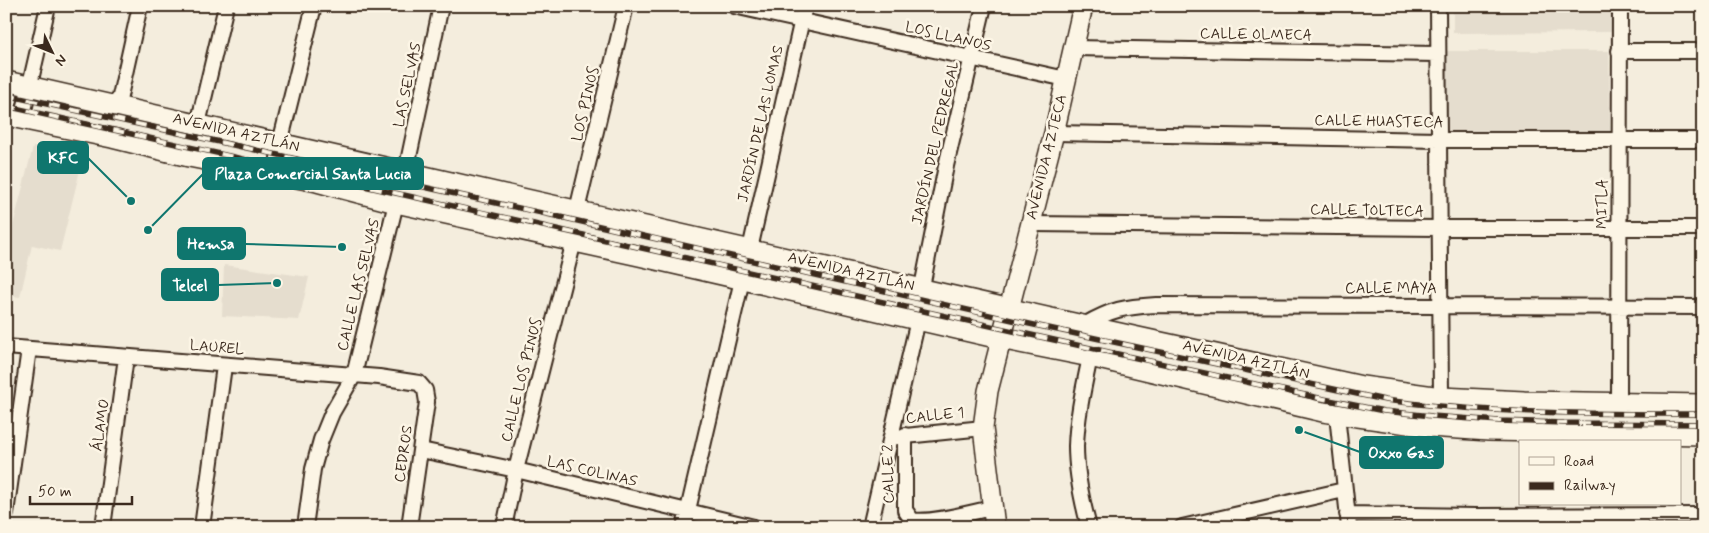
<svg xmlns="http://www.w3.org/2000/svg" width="1709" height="533" font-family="Mynerve,sans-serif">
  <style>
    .built { fill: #e5ddce }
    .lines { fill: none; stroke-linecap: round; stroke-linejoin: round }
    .street-casing { stroke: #3b2a1e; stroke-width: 18 }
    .secondary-casing { stroke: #3b2a1e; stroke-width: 22 }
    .street { stroke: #fcf5e5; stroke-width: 14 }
    .secondary { stroke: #fcf5e5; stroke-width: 19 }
    .rail-casing { stroke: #3b2a1e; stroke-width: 5.5 }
    .rail { stroke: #fcf5e5; stroke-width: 4; stroke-dasharray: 11; stroke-linecap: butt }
    .labels { text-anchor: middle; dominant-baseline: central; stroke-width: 5; stroke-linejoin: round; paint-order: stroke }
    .street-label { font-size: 15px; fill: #3b2a1e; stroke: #fcf5e5 }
    .leader { fill: none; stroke: #0f766e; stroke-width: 2 }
    .callout-dot { fill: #0f766e; stroke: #fcf5e5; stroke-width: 2 }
    .callout { fill: #0f766e; stroke: #0f766e; stroke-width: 2 }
    .callout-label { font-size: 16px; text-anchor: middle; font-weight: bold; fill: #fff }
  </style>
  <rect width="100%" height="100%" fill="#f4eddd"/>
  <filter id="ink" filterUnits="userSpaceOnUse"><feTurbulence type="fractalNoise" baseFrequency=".02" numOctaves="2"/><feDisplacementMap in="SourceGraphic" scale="10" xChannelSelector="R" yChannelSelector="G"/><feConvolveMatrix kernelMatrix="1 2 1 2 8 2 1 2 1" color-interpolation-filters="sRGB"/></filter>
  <g filter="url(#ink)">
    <path class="built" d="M1453,6H1612V32L1453,33Z
      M1446,51H1609L1610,131H1447Z
      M56,142L85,150L60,251L32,245L20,297L6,295V253L33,147L53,151Z
      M224,265L309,277L299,320L222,316Z"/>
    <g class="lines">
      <g class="street-casing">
        <path id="street" d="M734,6L1066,79
          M1438,6L1441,397
          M1073,48L1437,54
          M1619,51H1703
          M118,105L140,6
          M22,119L48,6
          M198,124L226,6
          M1054,133L1439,140H1703
          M406,171L441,6
          M276,174L280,143L314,6
          M577,210L626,6
          M1031,224L1438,228H1703
          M750,249L805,6
          M922,287L946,166L984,6
          M1084,325C1112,309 1124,307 1156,305L1703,307
          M6,347L379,377L419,383L425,390L427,402L409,527
          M1619,402L1620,6
          M1337,415L1349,527
          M905,435V510L912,520C930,524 972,512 992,508
          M896,437L983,428
          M421,450L516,470L754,527
          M6,513L29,349
          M1347,514L1475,516L1703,515
          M103,527L126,357
          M202,527L224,366
          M305,527L313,469L321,440L332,413L354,375L396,203
          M504,527L516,470L574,241
          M684,527L742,280
          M870,527L918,320
          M1089,527C1082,501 1076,472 1076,446C1077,416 1084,386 1090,357
          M1182,527L1344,490"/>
      </g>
      <g class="secondary-casing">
        <path id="secondary" d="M6,81L1051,318L1362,386L1441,397L1524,401L1703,404
          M6,116L112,138L189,157L317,182L396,203L639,256L1000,339L1090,357L1323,412L1429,427L1489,431L1703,435
          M995,527L983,428L988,391L1054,133L1083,6"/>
      </g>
      <use href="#street" class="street"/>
      <use href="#secondary" class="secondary"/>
      <g class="rail-casing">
        <path id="rail" d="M6,95L569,219L1025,323L1385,400C1491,414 1597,414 1703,414
          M6,106L1022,333L1319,398L1384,411L1432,416L1499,421L1564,423L1703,424"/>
      </g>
      <use href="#rail" class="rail"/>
    </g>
  </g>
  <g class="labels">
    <g class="street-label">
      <text transform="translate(1256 35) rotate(1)">CALLE OLMECA</text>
      <text transform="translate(948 37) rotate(13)">LOS LLANOS</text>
      <text transform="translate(408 85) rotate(-78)">LAS SELVAS</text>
      <text transform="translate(586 104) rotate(-77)">LOS PINOS</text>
      <text transform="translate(1379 122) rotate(1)">CALLE HUASTECA</text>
      <text transform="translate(761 124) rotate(-77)">JARDÍN DE LAS LOMAS</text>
      <text transform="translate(236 133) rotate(13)">AVENIDA AZTLÁN</text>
      <text transform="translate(936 143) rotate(-77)">JARDÍN DEL PEDREGAL</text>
      <text transform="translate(1047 157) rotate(-76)">AVENIDA AZTECA</text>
      <text transform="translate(1603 204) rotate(-90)">MITLA</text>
      <text transform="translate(1367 211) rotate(1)">CALLE TOLTECA</text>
      <text transform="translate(851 272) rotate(13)">AVENIDA AZTLÁN</text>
      <text transform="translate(359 285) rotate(-76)">CALLE LAS SELVAS</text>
      <text x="1391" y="289">CALLE MAYA</text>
      <text transform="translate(217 348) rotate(5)">LAUREL</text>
      <text transform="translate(1246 360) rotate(13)">AVENIDA AZTLÁN</text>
      <text transform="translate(522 380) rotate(-76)">CALLE LOS PINOS</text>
      <text transform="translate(935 416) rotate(-6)">CALLE 1</text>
      <text transform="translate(101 425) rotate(-82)">ÁLAMO</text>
      <text transform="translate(404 454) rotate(-82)">CEDROS</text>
      <text transform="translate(592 472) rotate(13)">LAS COLINAS</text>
      <text transform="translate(889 474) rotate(-91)">CALLE 2</text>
    </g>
  </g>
  <path class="leader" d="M131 201L88 158M148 230L203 174M342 247L245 244M277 283L218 285M1299 430L1360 452"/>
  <g class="callout-dot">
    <circle cx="131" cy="201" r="5"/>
    <circle cx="148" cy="230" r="5"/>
    <circle cx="342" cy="247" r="5"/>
    <circle cx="277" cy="283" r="5"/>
    <circle cx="1299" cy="430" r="5"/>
  </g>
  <g class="callout">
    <rect x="38" y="142" width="50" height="31" rx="5"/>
    <rect x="203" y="158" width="220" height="31" rx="5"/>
    <rect x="178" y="228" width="67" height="31" rx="5"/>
    <rect x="162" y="269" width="56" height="31" rx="5"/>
    <rect x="1360" y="437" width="83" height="31" rx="5"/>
  </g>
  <g class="callout-label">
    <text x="63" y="163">KFC</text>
    <text x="313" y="179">Plaza Comercial Santa Lucia</text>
    <text x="211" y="249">Hemsa</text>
    <text x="190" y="291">Telcel</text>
    <text x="1401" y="458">Oxxo Gas</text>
  </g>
  <rect width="1709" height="533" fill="none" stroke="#fcf5e5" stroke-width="25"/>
  <rect x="12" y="12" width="1684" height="508" fill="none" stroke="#3b2a1e" stroke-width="2" filter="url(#ink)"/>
  <rect x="1519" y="440" width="162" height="65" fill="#fcf5e5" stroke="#afa495"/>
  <rect x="1529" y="457" width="25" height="8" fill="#fcf5e5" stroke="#afa495"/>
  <text x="1564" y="466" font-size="15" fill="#3b2a1e">Road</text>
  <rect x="1529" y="482" width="25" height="8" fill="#3b2a1e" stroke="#afa495"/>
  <text x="1564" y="490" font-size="15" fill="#3b2a1e">Railway</text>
  <g transform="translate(52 52) rotate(133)" stroke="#fcf5e5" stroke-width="4" paint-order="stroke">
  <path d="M0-4L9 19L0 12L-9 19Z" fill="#3b2a1e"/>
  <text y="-8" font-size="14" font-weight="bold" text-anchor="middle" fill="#3b2a1e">N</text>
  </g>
  <path d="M30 496v8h102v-8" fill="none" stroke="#3b2a1e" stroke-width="2.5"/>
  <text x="38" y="496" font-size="15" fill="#3b2a1e" stroke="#fcf5e5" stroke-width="4" paint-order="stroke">50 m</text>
</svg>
